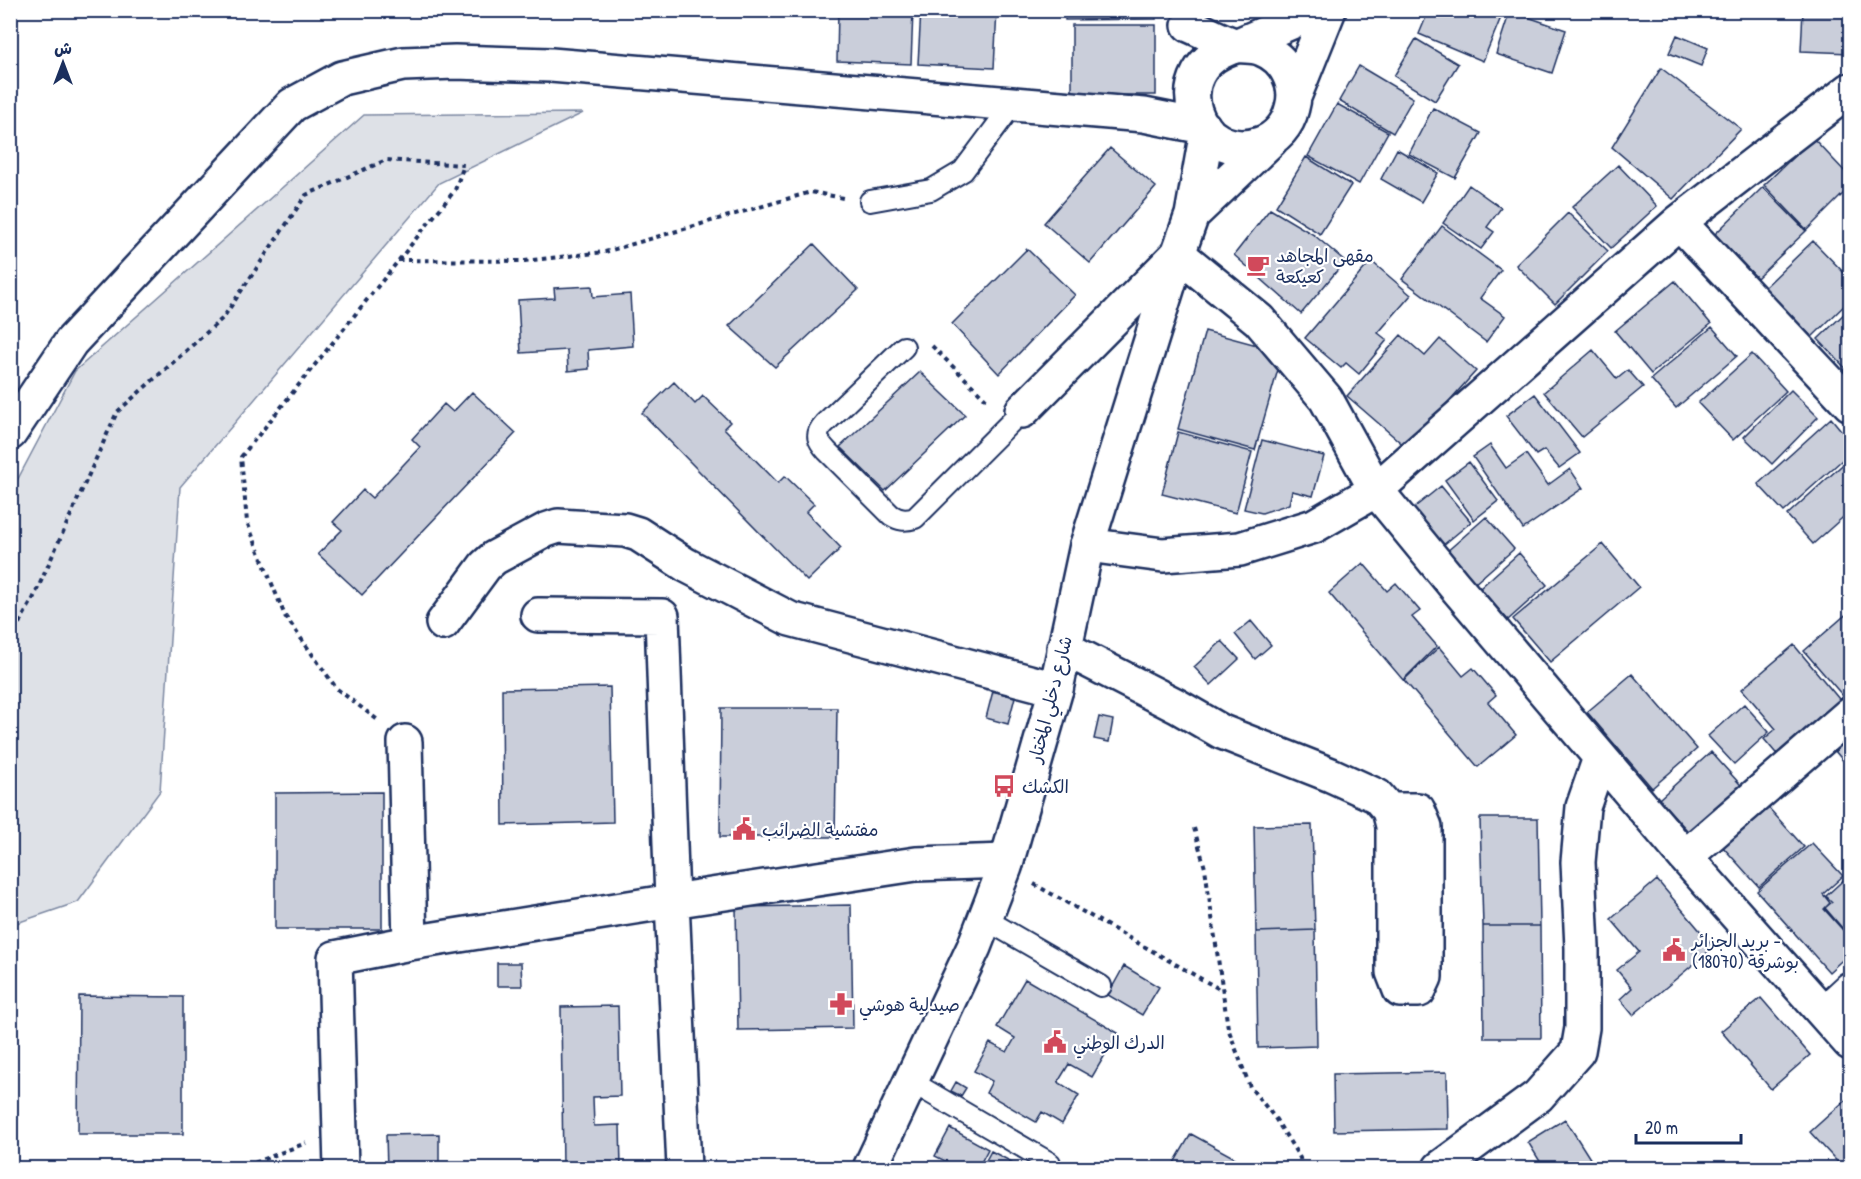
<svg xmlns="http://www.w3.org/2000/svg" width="1861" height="1179" font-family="'Patrick Hand','Playpen Sans Arabic',sans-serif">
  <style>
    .green { fill: #dee1e7; stroke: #7c88a2; stroke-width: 1.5 }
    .building { fill: #caceda; stroke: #1b2f5e; stroke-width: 1.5 }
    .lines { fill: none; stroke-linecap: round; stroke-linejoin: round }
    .lane-casing { stroke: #1b2f5e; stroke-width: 24 }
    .street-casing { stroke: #1b2f5e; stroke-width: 38 }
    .secondary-casing { stroke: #1b2f5e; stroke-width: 38 }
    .path { stroke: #1b2f5e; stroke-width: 4; stroke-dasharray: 4.5 4.5; stroke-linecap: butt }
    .lane { stroke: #fff; stroke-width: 20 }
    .street { stroke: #fff; stroke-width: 33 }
    .secondary { stroke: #fff; stroke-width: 33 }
    .labels { text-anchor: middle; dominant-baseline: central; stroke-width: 4.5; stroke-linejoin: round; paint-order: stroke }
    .poi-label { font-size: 18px; fill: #1b2f5e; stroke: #fff; text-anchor: start }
    .street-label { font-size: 18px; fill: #1b2f5e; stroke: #fff }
  </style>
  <rect width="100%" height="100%" fill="#fff"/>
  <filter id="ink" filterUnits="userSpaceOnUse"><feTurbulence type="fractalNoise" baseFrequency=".0167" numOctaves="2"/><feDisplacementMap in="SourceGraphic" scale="12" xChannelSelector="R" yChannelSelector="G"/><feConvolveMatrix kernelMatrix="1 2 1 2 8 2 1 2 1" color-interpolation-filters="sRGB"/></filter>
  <g filter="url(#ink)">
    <path class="green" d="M583,113L439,183L180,487L160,791L78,902L11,925V492L75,371L364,115Z"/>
    <path class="building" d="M838,10H913L911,64L837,61Z
      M921,10H997L994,68L918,64Z
      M1065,10H1154L1156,19L1065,20Z
      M1429,10H1504L1483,61L1419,34Z
      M1803,10H1850V53L1801,51Z
      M1510,11L1566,30L1552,73L1496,54Z
      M1072,25H1156V95H1072Z
      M1677,35L1708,48L1701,66L1669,53Z
      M1416,39L1458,64L1435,101L1394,76Z
      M1359,66L1413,98L1393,133L1339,101Z
      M1661,68L1741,129L1673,199L1612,147Z
      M1337,104L1388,132L1359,184L1308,156Z
      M1433,108L1481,133L1455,178L1409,154Z
      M1813,138L1850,177V187L1807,230L1764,185Z
      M1110,148L1156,187L1090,263L1044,223Z
      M1397,149L1438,173L1421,202L1381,179Z
      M1306,157L1351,185L1320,234L1276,206Z
      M1618,165L1657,206L1611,248L1572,207Z
      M1469,185L1501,208L1487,227L1494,232L1481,249L1443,223Z
      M1763,187L1806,231L1757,278L1715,234Z
      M1270,209L1314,235L1345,261L1301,314L1234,255Z
      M1568,213L1608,251L1555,304L1516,265Z
      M1442,226L1501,270L1480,298L1505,316L1486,342L1402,279Z
      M1813,241L1850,279V300L1812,337L1764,288Z
      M814,244L858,290L775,367L729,326Z
      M1027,249L1075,295L999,374L952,324Z
      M1371,261L1411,295L1378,333L1387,340L1359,374L1346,363L1341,368L1305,338Z
      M1675,281L1711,324L1651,374L1615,331Z
      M592,286L593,297L630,294L633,346L588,350L589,369L568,371L567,350L521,353L518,300L555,298L554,288Z
      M1850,308V373L1818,339Z
      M1712,327L1737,356L1676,408L1651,379Z
      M1205,331L1283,352L1255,450L1178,429Z
      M1401,335L1425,356L1440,339L1476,371L1407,448L1347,396Z
      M1593,350L1617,379L1628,370L1643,387L1582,437L1544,392Z
      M1752,354L1786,391L1733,440L1698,403Z
      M920,372L965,415L885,491L840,447Z
      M674,382L695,404L703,396L730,422L724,428L778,483L785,476L814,504L806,512L841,548L807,581L642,413Z
      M1791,390L1818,417L1772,464L1744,437Z
      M472,392L516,433L362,595L318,554L342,530L333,522L363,490L372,498L420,447L412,439L444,404L453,412Z
      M1535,394L1580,453L1559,468L1544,450L1536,455L1506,416Z
      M1831,418L1850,441V453L1784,512L1758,484Z
      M1178,432L1252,452L1236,513L1162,494Z
      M1262,440L1324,456L1313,496L1292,491L1289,504L1262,513L1244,509Z
      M1490,445L1506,468L1526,454L1548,485L1570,469L1583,488L1523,529L1473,457Z
      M1850,458V511L1813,544L1787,515Z
      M1469,462L1498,501L1474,520L1445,480Z
      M1441,486L1471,522L1436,551L1405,515Z
      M1486,517L1514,549L1473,585L1445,553Z
      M1603,544L1639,587L1550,662L1513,619Z
      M1519,553L1547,585L1508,620L1480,588Z
      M1363,563L1387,591L1396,583L1420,611L1412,617L1437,646L1403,680L1329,593Z
      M1850,611V704L1804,651Z
      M1251,621L1271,645L1255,659L1235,634Z
      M1222,641L1239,659L1211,685L1194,667Z
      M1794,645L1849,711L1785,764L1764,739L1776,729L1742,689Z
      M1439,647L1463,676L1473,668L1496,695L1488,702L1516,735L1478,767L1404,680Z
      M1632,674L1697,749L1652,788L1587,712Z
      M610,687L613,822L503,825L502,689Z
      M993,691L1015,697L1008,724L986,718Z
      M1744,704L1769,732L1734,764L1708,736Z
      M721,708H837L835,837H720Z
      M1099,717L1113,720L1109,742L1094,739Z
      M1850,738V769L1835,751Z
      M1711,752L1748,793L1696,840L1659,799Z
      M382,792V929H275V793Z
      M1766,805L1804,847L1759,887L1721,845Z
      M1480,818H1538L1540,926H1483Z
      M1312,825L1315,930L1256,932L1254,826Z
      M1812,843L1843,876L1823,894L1830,903L1824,909L1850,938V953L1829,972L1757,891Z
      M1850,874V937L1825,908L1832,902L1826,896Z
      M1657,880L1714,947L1633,1015L1620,999L1632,988L1617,970L1639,952L1611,919Z
      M851,905L853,1028L738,1030L736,907Z
      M1483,926H1540L1541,1038H1484Z
      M1315,930L1317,1046L1258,1048L1256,932Z
      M497,963H521L522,986H497Z
      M1124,966L1159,987L1142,1015L1108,995Z
      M1025,979L1118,1033L1092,1077L1069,1064L1058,1082L1079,1095L1062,1124L1042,1112L1036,1122L986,1093L992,1081L974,1071L990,1043L1007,1052L1015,1038L997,1027Z
      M79,996L183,997V1134H78Z
      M1761,998L1810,1055L1771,1089L1721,1031Z
      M618,1006L620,1096L593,1097L594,1126L620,1125L621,1168H563L561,1007Z
      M1447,1072L1448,1129L1334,1131L1333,1074Z
      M956,1082L966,1088L961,1096L951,1091Z
      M1850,1096V1168H1843L1810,1132Z
      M1565,1119L1596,1168H1544L1528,1142Z
      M950,1128L988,1149L978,1168H959L935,1156Z
      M439,1134V1168H387L386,1135Z
      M1191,1134L1235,1158L1229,1168H1171Z
      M991,1151L1023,1168H982Z"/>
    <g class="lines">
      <g class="lane-casing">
        <path id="lane" d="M870,201L931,190L963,171L1013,104
          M904,347L824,424C814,435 818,441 827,451L891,515C899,520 905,521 915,518L1022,411
          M985,919L1101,986
          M910,1081L1050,1163"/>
      </g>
      <g class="street-casing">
        <path id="street" d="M1679,222L1850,404
          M1022,411L1178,254L1259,320L1326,399L1376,490L1454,585L1685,857L1850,1043
          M1087,545L1163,555L1240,549L1314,526L1376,490L1679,222L1850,90
          M538,615L662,616L672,901L916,864L1007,861
          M443,623L485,566L494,558L546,530L558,526L625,530L638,534L686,565L790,619L1056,689
          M1064,648L1177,706L1222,732L1331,775L1377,796L1389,810L1393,826V972L1400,990H1419L1425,977V827L1418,810H1389
          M405,742L410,943L672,901L684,1168
          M1685,857L1850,714
          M1824,1013L1850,989
          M341,1168L335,958L410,943
          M1440,1168L1538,1096L1578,1051L1582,1028V948L1578,862L1583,807L1600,758"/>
      </g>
      <g class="secondary-casing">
        <path id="secondary" d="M1189,25C1204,31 1220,41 1235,45C1244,47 1253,45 1262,49C1285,58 1299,84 1292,108C1288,125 1276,139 1260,144C1196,165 1159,68 1236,46L1319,10
          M1294,97L1329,10
          M1192,215L1271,140
          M10,433L71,342L292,105L342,78L403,64L455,62L551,65L1144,115L1204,127
          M870,1168L974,947L1005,867L1056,689L1087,545L1178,254L1192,215L1207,131"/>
      </g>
      <path class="path" d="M398,260L525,261L605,252L811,192L843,198
        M932,346L989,402
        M10,639L33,599L117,412L223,318L306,195L386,160L464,165L455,190L241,457L247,522L285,616L337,689L379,721
        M1194,828L1205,868L1228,1028L1250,1087L1275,1118L1300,1158L1301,1168
        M1034,884L1221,990
        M76,1168H241L306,1143"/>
      <use href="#lane" class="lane"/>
      <use href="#street" class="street"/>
      <use href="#secondary" class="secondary"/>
    </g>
  </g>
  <defs>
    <g id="cafe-bare" transform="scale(1.8)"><path d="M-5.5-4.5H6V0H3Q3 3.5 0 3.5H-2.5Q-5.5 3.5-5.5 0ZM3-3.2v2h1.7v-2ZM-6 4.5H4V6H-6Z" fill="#d1495b" stroke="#fff" stroke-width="2.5" paint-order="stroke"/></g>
    <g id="bus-bare" transform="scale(1.8)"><path d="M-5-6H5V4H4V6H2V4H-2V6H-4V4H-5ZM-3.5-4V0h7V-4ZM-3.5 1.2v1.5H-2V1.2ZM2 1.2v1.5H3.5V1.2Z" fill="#d1495b" stroke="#fff" stroke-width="2.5" paint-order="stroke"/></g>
    <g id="civic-bare" transform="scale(1.8)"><path d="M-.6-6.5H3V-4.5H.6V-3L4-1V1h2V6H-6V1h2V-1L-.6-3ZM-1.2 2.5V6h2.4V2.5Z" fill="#d1495b" stroke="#fff" stroke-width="2.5" paint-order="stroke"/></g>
    <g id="pharmacy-bare" transform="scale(1.8)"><path d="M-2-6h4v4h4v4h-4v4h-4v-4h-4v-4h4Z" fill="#d1495b" stroke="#fff" stroke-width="2.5" paint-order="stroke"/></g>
  </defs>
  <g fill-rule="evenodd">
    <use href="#cafe-bare" x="1258" y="265"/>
    <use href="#bus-bare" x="1004" y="786"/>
    <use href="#civic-bare" x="744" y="829"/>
    <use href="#civic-bare" x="1674" y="950"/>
    <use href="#pharmacy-bare" x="841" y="1004"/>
    <use href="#civic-bare" x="1055" y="1042"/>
  </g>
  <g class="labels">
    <g class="poi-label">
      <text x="1276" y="255">مقهى المجاهد<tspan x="1276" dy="21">كعيكعة</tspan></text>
      <text x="1022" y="786">الكشك</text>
      <text x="762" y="829">مفتشية الضرائب</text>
      <text x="1692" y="940">بريد الجزائر -<tspan x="1692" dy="21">بوشرقة (18070)</tspan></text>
      <text x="859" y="1004">صيدلية هوشي</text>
      <text x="1073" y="1042">الدرك الوطني</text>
    </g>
    <g class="street-label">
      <text transform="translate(1050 699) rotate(-76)">شارع دخلي المختار</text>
    </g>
  </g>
  <rect width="1861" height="1179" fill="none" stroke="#fff" stroke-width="36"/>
  <rect x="18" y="18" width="1825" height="1143" fill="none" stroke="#1b2f5e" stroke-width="2" filter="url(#ink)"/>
  <g transform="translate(63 63)" stroke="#ffffff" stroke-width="4.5" paint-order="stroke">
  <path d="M0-4.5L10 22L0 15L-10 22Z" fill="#1b2f5e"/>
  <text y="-9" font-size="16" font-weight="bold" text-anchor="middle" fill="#1b2f5e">ش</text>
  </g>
  <path d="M1636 1134v9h105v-9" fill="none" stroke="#1b2f5e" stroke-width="3"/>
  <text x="1645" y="1134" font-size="18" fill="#1b2f5e" stroke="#ffffff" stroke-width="4.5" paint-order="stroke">20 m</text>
</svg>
